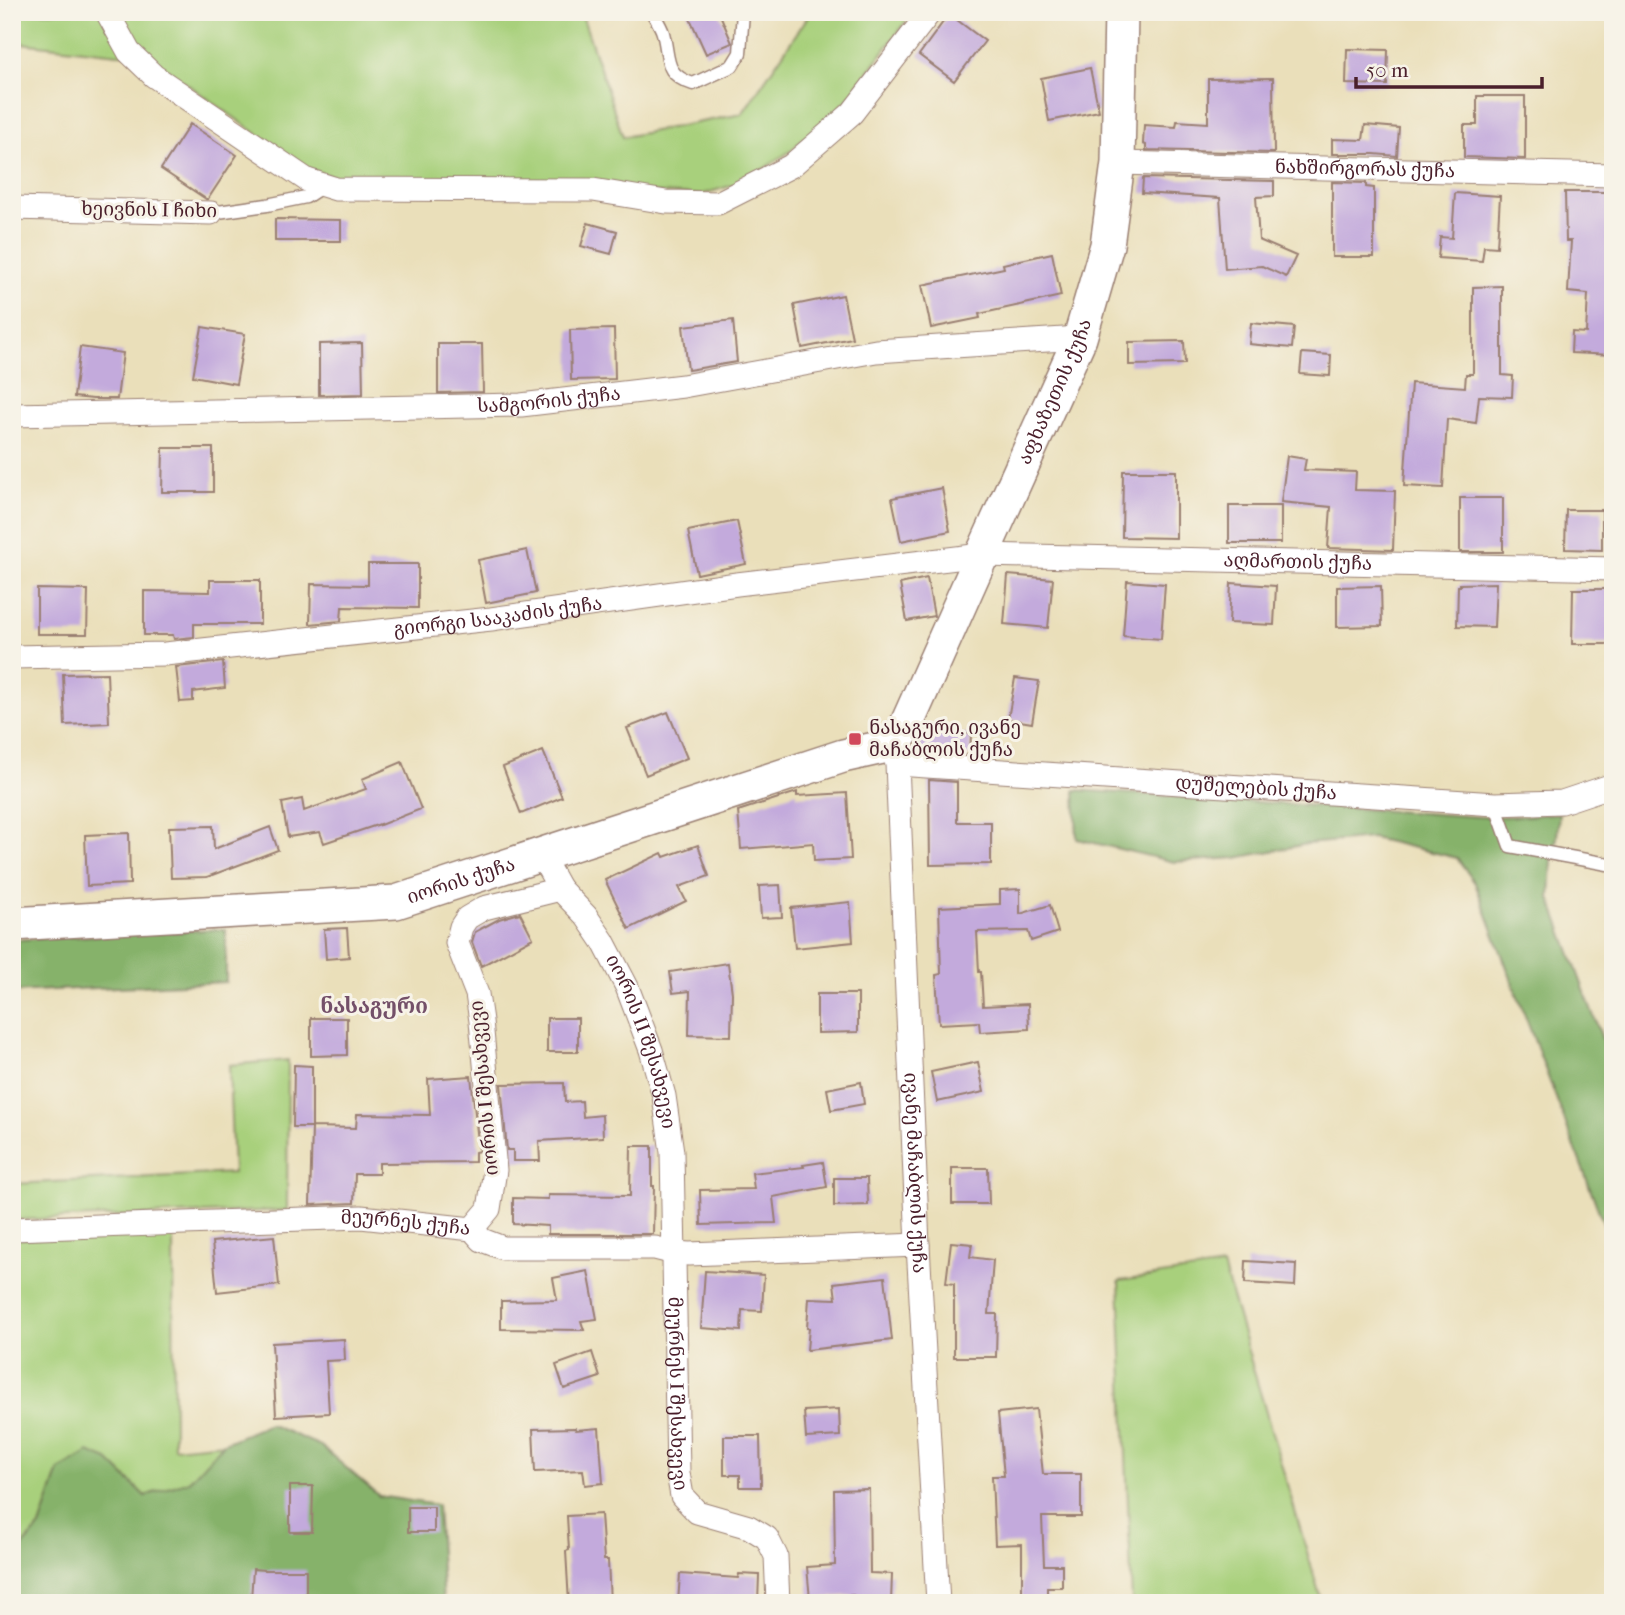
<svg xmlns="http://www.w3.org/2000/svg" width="1625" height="1615" font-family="'IM FELL French Canon','Noto Serif Georgian',serif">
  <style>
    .green { fill: #a8d07b; stroke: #797853; stroke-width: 2 }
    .forest { fill: #86b26b; stroke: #68684b; stroke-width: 2 }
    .building { fill: #c3aadc }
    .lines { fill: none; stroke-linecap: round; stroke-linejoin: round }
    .lane-casing { stroke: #9a7f72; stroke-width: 15 }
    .street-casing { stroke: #9a7f72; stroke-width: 25 }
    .secondary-casing { stroke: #9a7f72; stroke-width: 36 }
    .lane { stroke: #fff; stroke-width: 12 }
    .street { stroke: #fff; stroke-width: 23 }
    .secondary { stroke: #fff; stroke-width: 33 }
    .poi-dot { fill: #d1495b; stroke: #f7f3e8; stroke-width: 2.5 }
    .labels { text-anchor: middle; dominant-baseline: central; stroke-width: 6; stroke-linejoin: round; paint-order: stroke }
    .street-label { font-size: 19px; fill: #4a1f2b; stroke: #f7f3e8 }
    .poi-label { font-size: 19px; fill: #4a1f2b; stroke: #f7f3e8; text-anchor: start }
    .neighbourhood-label { font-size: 21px; font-weight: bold; fill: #745069; stroke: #f7f3e8 }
  </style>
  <rect width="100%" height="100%" fill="#f7f3e8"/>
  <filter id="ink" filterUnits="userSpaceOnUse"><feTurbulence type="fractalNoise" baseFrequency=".0143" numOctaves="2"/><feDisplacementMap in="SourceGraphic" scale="14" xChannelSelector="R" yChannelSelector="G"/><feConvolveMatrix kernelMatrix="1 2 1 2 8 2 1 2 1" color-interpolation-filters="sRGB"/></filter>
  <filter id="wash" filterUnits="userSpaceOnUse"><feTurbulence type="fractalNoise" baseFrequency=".00686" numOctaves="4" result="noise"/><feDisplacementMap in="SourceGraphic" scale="28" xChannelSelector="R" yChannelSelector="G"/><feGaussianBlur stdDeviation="1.57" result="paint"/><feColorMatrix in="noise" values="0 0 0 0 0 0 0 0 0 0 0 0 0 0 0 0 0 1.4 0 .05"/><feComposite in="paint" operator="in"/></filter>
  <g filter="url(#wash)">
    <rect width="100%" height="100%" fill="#eadfba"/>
    <path class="green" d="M12,12H491L507,21L582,15L623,137L742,114L811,12H913L845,103L789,152L744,182L700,195L335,178L305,168L145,54H118L12,42Z
      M288,1060L287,1210L12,1220V1184L233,1173L229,1065Z
      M173,1231L174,1448L224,1443L189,1481L145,1496L108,1460L89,1453L59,1470L40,1527L12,1558V1239Z
      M1223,1266L1322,1603H1132L1119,1281Z"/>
    <path class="forest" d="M1075,790L1482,817L1528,816L1559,813L1557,837L1552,859L1550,898L1613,1068V1249L1475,883L1457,858L1372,838L1307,844L1236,858L1174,862L1077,839Z
      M226,929V982L12,992V940Z
      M269,1424L321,1446L379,1496L437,1505L443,1603H12V1558L40,1527L59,1470L89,1452L108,1460L145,1496L189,1481L224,1443Z"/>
    <g id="blocks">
      <path class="building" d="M687,12H719L732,43L706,54Z
        M949,14L985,41L954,81L919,55Z
        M1347,49L1388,50L1387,85L1346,84Z
        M1090,68L1099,111L1049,121L1041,78Z
        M1273,78L1274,153L1146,150V145L1143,144L1144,125L1176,127L1177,121L1208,123V79Z
        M1477,96H1525V159L1464,157V125H1477Z
        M190,124L237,155L208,199H206L161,169Z
        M1365,125L1399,128L1397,156L1374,154H1332V139L1363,140Z
        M1143,178L1274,181V196L1256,197L1259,240L1296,256L1286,277L1262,266L1225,269L1220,198L1142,193Z
        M1332,182L1366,183V187L1374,188V257H1332Z
        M1565,192H1613V355L1571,353L1572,332L1586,333L1588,294L1568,292L1571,241H1566Z
        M1455,193L1500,196L1497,247L1484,246L1482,261L1438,258L1440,237L1452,238Z
        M275,219L341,220V241H275Z
        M588,223L617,231L611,254L581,246Z
        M1052,253L1061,296L979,314L980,318L931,328L922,285L1004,268L1003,264Z
        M1502,286V375L1513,376L1512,397L1479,396L1476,423L1447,419L1443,488L1404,486L1411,383L1465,387L1466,374H1473V287Z
        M843,295L852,338L802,348L794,305Z
        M733,320L737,362L688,370L683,326Z
        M1251,323L1294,327L1292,348L1249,344Z
        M202,327L245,334L236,384L193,376Z
        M614,329L615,379L571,380L570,330Z
        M1184,341L1185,364L1129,365V342Z
        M362,343L363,394L319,395V344Z
        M438,344H482L483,392L438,393Z
        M80,347L123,353L117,399H93L74,397Z
        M1302,353L1331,355L1330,376L1300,374Z
        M163,448H213V492H162Z
        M1287,456L1306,459L1304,470L1356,472L1355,490L1395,491L1393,550L1328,548L1331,507L1281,502Z
        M1123,471H1176V538L1122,537Z
        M942,488L950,531L901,541L892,498Z
        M1460,498H1503V552H1460Z
        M1229,506H1281V543H1229Z
        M1566,510H1602V550L1565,549Z
        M737,521L746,564L697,574L688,531Z
        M527,550L536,593L486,603L478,560Z
        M368,564H418V608L342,607L341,621L310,624L311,584L368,585Z
        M1008,575L1053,579L1048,628L1004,624Z
        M927,578L934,616L907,621L900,584Z
        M210,580H260V624H194V637L174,639L173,635H144V591L210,592Z
        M1127,581L1165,584L1161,639L1123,636Z
        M1231,583L1276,586L1274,625L1229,623Z
        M1496,583L1494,627L1457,626L1458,586H1460V584Z
        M1381,586L1382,626L1337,627V587Z
        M37,589L88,590L87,634H37Z
        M1573,589H1612V644H1572Z
        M223,662L225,688L193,692V701L180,702L176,667Z
        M107,673L109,723L65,725L63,674Z
        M1015,678L1039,681L1032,723L1008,719Z
        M668,712L687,758L646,775L627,728Z
        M926,734H971L970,755L917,751Z
        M543,751L562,797L521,814L503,767Z
        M402,762L421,809L380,825V824L324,843L320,832L288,837L282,803L302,799L304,811L366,789L362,779Z
        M929,780L957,782V822H991V864L930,865Z
        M797,792V796L847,793L851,859L814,861L813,843L741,849L738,811Z
        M213,826L214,849L270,827L278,850L207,877L171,878L169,827Z
        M129,833L130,884L87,886L85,835Z
        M698,845L709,876L679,887L686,901L629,929L605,880L662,853L664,857Z
        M780,885L782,917L761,918L759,886Z
        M1020,889V914L1050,905L1058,932L1031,941L1028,931L977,932L979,972H981L983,1006L1028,1004L1029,1029L980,1032L979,1022L939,1024L936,975L941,974L939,907L1000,904V890Z
        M850,902L853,942L795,948L791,908Z
        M520,913L533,938L481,966L472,942L475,932L499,919Z
        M347,928L349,957L326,959L324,929Z
        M728,963L732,993L731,1036L689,1035L690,991L673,993L670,972Z
        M817,994H858V1032L817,1033Z
        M311,1018H347V1055L311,1056Z
        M547,1018H578V1052H547Z
        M978,1062L984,1092L937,1102L931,1072Z
        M294,1065L312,1066V1127H293Z
        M471,1076L479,1151L475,1152V1162L379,1163V1174H355L354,1203L310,1205L312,1127L356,1128L357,1114L430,1115L428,1079Z
        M861,1082L864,1104L831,1110L827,1089Z
        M564,1083L565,1102L582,1101L583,1117L602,1115L603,1137L539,1141L540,1161H513V1150H507L501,1084Z
        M631,1146H652V1186H654L653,1234H548V1226L513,1224V1198L548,1199V1195L630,1196Z
        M823,1162L827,1187L773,1197L776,1223L701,1225L700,1190L754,1189L752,1173L804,1167L803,1165Z
        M952,1168H988L989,1204H952Z
        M834,1178H867L868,1205L834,1206Z
        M274,1236L279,1285L217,1292L212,1242Z
        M951,1242L972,1244L970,1257L993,1260L989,1314H997L996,1357H954V1284L946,1283Z
        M1246,1261L1296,1264L1295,1286L1245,1283Z
        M588,1271L597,1319L581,1321L584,1330L501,1329V1301L557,1300L553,1278Z
        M705,1271L764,1275L762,1311L742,1310L741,1331L701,1328Z
        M885,1277L892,1340L807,1350L809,1328H807L809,1298L836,1299L834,1283Z
        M344,1339L345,1360L326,1361L329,1413L276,1416L272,1343Z
        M592,1352L600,1377L564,1389L556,1365Z
        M839,1409L840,1436L806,1438L804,1411Z
        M1036,1409L1043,1474H1081V1517H1042L1044,1565H1062V1587H1047V1603H1022V1544L995,1545L992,1476H1004L998,1413Z
        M575,1428L576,1430L599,1428L603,1483L585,1485L583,1470L535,1472L533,1429Z
        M724,1436H760L761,1487H740V1475H724Z
        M290,1486H313L312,1532H290Z
        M869,1489L870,1573L892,1574L891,1603H852L853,1595L810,1599L807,1567L835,1565L834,1490Z
        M408,1507H434V1532H408Z
        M601,1514L604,1560H608L610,1603H569L566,1551L569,1550L567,1516Z
        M253,1569L265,1570H306V1603L251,1600Z
        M680,1574L738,1578L739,1574L759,1575L758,1603H678Z"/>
    </g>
  </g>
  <g filter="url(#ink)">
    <use href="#blocks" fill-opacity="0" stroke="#9a7f72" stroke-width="2"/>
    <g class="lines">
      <g class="lane-casing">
        <path id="lane" d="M652,12C656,19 661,26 663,33C670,59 663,74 693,84L732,66L740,53L743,12
          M211,213L267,205L306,197L323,186
          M1495,804L1510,846L1613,865"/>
      </g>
      <g class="street-casing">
        <g id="street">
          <path d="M107,12L129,52L154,76L307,180L336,189L593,190L666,202L718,203L791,166L852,113L930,12"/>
          <path id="s1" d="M1118,163L1613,175"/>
          <path d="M12,208L211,213"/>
          <path id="s2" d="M12,415L521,405L683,386L876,351L1080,338"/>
          <path id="s3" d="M12,657L165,654L491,619L737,584L982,555L1613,569"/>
          <path id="s4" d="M892,745L897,764L918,1245L938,1603"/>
          <path id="s5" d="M897,764L1495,804L1562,802L1613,785"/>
          <path id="s6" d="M541,855L560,889L586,916L603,941L627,987L651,1050L664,1096L672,1152L678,1473L682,1496L697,1512L749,1527L767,1538L776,1556L778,1603"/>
          <path id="s7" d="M12,1229L361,1217L472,1229L482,1240L503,1248H655L675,1253L689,1254L918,1245"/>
          <path d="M472,1229L489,1209L495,1170L481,1021L477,994L457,943L461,927L467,918L484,908L560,889"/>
        </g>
      </g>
      <g class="secondary-casing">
        <g id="secondary">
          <path id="s8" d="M12,924L396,902L843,756L892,745L905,729L909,719L982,555L1080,338L1107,245L1118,163L1121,12"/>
        </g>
      </g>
      <use href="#lane" class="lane"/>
      <use href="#street" class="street"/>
      <use href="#secondary" class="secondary"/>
    </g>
  </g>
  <rect class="poi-dot" x="848" y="732" width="14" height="14" rx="3.5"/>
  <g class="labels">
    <g class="street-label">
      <text stroke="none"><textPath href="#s1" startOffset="247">ნახშირგორას ქუჩა</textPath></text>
      <text transform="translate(149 210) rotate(1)">ხეივნის I ჩიხი</text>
      <text stroke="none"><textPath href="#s8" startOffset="1295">აფხაზეთის ქუჩა</textPath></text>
      <text stroke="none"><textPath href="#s2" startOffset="537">სამგორის ქუჩა</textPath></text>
      <text stroke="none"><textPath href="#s3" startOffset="1292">აღმართის ქუჩა</textPath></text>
      <text stroke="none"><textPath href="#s3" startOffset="488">გიორგი სააკაძის ქუჩა</textPath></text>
      <text stroke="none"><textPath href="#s5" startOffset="360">დუშელების ქუჩა</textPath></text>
      <text stroke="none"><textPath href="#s8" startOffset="453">იორის ქუჩა</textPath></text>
      <text stroke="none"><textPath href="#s6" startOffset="215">იორის II შესახვევი</textPath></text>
      <text transform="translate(484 1088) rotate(-95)">იორის I შესახვევი</text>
      <text stroke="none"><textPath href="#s4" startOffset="429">ივანე მაჩაბლის ქუჩა</textPath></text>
      <text stroke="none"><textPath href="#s7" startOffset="394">მეურნეს ქუჩა</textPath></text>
      <text stroke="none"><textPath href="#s6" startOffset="572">მეურნეს I შესახვევი</textPath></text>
    </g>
    <g class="poi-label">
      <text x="869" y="728">ნასაგური, ივანე<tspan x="869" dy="22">მაჩაბლის ქუჩა</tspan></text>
    </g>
    <g class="neighbourhood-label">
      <text x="374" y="1006">ნასაგური</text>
    </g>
  </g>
  <rect width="1625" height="1615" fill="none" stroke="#f7f3e8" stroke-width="42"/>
  <path d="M1356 77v10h186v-10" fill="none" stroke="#4a1f2b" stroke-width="3.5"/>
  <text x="1366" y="77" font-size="21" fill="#4a1f2b" stroke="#f7f3e8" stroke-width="5" paint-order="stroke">50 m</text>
</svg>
